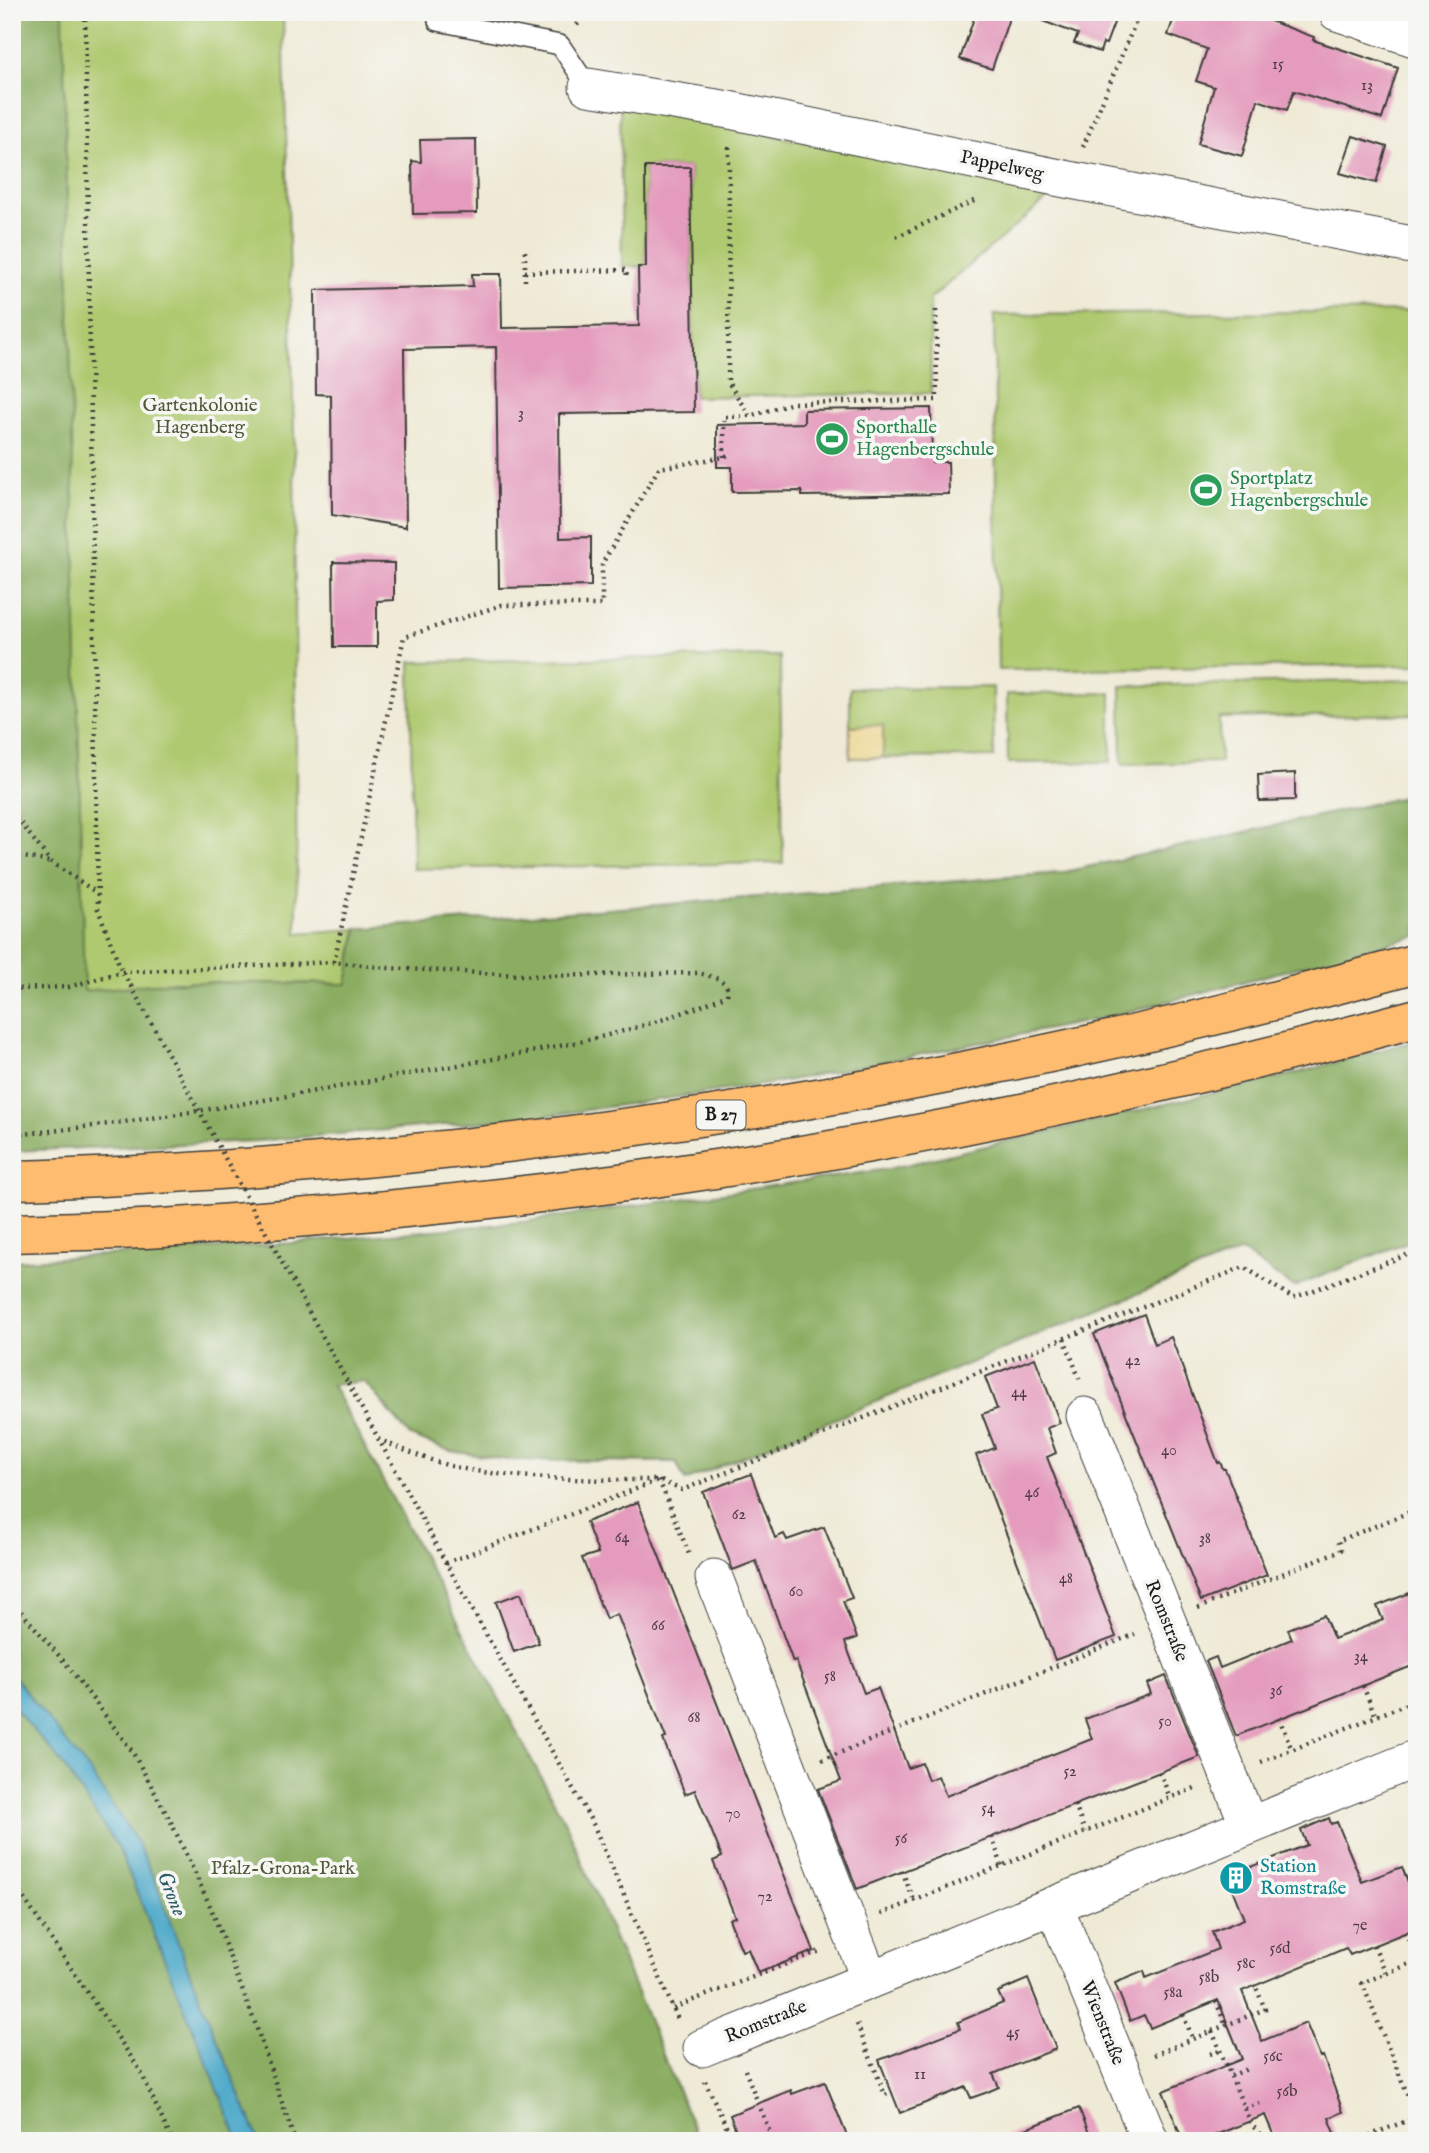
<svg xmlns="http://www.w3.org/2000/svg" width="1429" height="2153" font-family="'IM FELL English',serif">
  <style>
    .green { fill: #afc96f; stroke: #667246; stroke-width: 2 }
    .forest { fill: #8bad62; stroke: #54643f; stroke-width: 2 }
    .sand { fill: #eeda9e; stroke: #857b5d; stroke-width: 2 }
    .water { fill: #49a7c8; stroke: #326272; stroke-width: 2 }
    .building { fill: #e49bbd }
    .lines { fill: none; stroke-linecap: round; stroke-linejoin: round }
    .lane-casing { stroke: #3c3b38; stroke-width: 22 }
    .street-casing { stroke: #3c3b38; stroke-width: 39 }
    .highway-casing { stroke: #3c3b38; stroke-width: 41 }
    .path { stroke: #3c3b38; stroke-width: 4.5; stroke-dasharray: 2 5; stroke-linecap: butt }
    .lane { stroke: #fff; stroke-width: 19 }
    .street { stroke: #fff; stroke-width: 37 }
    .highway { stroke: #fdbc70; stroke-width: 38 }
    .path-bridge { stroke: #3c3b38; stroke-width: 4.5; stroke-dasharray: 2 5; stroke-linecap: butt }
    .labels { text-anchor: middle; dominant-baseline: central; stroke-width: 7; stroke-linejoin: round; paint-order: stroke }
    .number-label { font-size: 16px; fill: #4e3c44 }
    .shield { fill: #f6f6f2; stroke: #5d5d5c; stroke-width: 2 }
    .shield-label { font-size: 18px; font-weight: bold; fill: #1c1c1c }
    .street-label { font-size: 19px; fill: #1c1c1c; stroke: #f6f6f2 }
    .park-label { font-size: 19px; fill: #4f5939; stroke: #f6f6f2 }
    .leisure-label { font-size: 19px; fill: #27864d; stroke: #f6f6f2; text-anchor: start }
    .culture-label { font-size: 19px; fill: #0d838f; stroke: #f6f6f2; text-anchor: start }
    .water-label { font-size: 21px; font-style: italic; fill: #305b69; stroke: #f6f6f2 }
  </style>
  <rect width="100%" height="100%" fill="#f6f6f2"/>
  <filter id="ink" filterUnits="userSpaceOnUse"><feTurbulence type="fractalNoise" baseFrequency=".0143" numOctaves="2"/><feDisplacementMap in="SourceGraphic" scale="14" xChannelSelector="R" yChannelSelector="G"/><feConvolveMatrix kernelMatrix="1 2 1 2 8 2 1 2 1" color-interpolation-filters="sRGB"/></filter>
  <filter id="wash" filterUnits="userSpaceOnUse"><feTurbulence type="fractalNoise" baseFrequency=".00686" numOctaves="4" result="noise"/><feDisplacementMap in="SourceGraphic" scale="28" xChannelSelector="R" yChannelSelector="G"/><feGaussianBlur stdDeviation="1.57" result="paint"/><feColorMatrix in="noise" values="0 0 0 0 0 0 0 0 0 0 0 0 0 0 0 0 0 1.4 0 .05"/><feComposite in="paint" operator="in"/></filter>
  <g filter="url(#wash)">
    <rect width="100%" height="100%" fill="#efead5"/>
    <path class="green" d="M12,12H283L294,434L297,933L357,929L347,984L172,982L12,1151Z
      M620,104L1054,193L930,299L931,393L694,397L690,167H645L646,267L622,266Z
      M1417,311V665L998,670L994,315Z
      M780,656L783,863L413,869L410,662Z
      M1417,680V714L1219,718L1220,762L1122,764L1121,686Z
      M993,687L994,757L850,758V688Z
      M1111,693V762L1008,763L1007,694Z"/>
    <path class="forest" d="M12,12H63L84,991L171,982L347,984L357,929L1060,873L1417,794V936L1105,1018L775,1083L538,1117L257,1141L12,1151Z
      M1417,1040V1238L1294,1287L1241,1251L685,1481L676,1462L508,1460L450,1451L410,1436L364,1381L332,1385L568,1828L699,2141H12V1261L293,1243L522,1222L888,1169L1293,1074Z"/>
    <path class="sand" d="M883,725V758H850V726Z"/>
    <path class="water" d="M12,1674L91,1773L137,1842L155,1881L188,1969L259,2141H239L119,1849L61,1762L12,1705Z"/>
    <g id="blocks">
      <path class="building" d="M976,12H1011L992,69L960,59Z
        M1029,12H1118L1106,44L1103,43L1100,52L1074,43L1078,34L1029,16Z
        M1176,12H1246L1314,37L1313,40L1398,68L1382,119L1294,91L1287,110L1258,100L1242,156L1198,144L1214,87L1196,81L1207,49L1168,35Z
        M1353,136L1387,147L1376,183L1340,173Z
        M476,139L477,213L413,214L412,161L421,162L420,140Z
        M645,167H690L694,412L559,414L560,538L591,537V586L499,588L496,347L404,349L406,527L332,515L331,395L316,394L315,290L473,286L472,274H501L502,328L639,326L638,267H646Z
        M931,408L932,462H948L949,494L802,496V491L732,492V467H717V425L804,423V410Z
        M333,562L394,563V600L377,601V647H334Z
        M1295,773V800L1259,801L1258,775Z
        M1144,1314L1155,1344L1171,1337L1218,1463L1220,1462L1223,1469H1225L1267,1575L1201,1601L1094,1334Z
        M1035,1358L1060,1423L1047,1428L1056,1453L1047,1457L1116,1637L1055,1660L976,1455L995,1448L982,1414L997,1409L985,1377Z
        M751,1474L775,1538L784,1534L787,1540L824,1527L852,1598L843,1601L857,1638L845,1642L864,1693L878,1688L908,1768L922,1763L928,1780L938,1776L946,1796L1092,1739L1085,1719L1151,1694L1147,1684L1166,1676L1199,1757L857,1889L818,1789L841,1781L796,1661L793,1662L756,1561L733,1570L703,1492Z
        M638,1502L814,1951L758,1973L748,1949L742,1951L729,1919L735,1917L713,1861L722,1857L695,1790L685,1794L663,1739L666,1738L617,1614L606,1619L582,1558L598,1553L586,1522Z
        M1417,1590V1664L1236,1736L1206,1661L1216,1657L1220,1668L1292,1639L1288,1629L1324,1615L1334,1639L1383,1620L1377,1606Z
        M521,1593L539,1643L514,1652L496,1602Z
        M1329,1818L1331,1824L1337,1822L1362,1882L1402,1867L1408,1882L1417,1878V1928L1350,1955L1346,1948L1242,1991L1262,2041L1306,2023L1320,2057L1323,2056L1343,2112L1329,2118L1335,2133L1316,2141H1276L1265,2115L1201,2141H1183L1163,2091L1242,2059L1218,2000L1150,2028L1144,2015L1130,2021L1115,1983L1144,1971L1146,1978L1218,1949L1212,1932L1244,1919L1227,1876L1307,1845L1301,1830Z
        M1028,1979L1056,2049L993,2074L999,2087L985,2093L971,2098L966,2087L900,2113L879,2060L960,2029L958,2022L1003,2003L998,1992Z
        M825,2082L849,2141H740L730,2115L791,2090L792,2094Z
        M1079,2108L1092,2141H1001L1000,2139Z"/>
    </g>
  </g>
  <g filter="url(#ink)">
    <use href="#blocks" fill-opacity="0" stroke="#3c3b38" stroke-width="2"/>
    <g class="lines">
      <g class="lane-casing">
        <path id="lane" d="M438,21L560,45L588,87"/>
      </g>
      <g class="street-casing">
        <path id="street" d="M1337,12L1417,39
          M588,87L729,110L1070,180L1417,246
          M1085,1416L1249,1826
          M714,1578L870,1980
          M1054,1905L1150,2141
          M702,2048L1417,1758"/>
      </g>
      <g class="highway-casing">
        <path id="highway" d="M12,1180C143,1177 275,1167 405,1154C748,1120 1085,1055 1417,963
          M12,1233C62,1231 113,1231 162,1228C329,1217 496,1201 661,1177C916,1141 1168,1085 1417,1018"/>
      </g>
      <path class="path" d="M85,12L98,909L122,972L131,986
        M577,25L588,12
        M729,147L728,382L749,415
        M1083,147L1140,12
        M896,237L978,199
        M525,251V272L627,270L626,279
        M525,281V272
        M724,457V417L750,416L793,403L937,400L936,306
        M12,812L51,862L97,893
        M12,855L51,862
        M334,962L404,637L502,605H602V564L659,468L724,457L732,453
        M12,989L68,987L122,972L334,962L388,968L539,976L699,973C711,977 731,979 727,995C631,1038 523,1053 420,1072C284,1097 149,1122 12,1135
        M1064,1338L1081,1383
        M348,1383L446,1563L593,1824L679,2022
        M378,1439C408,1452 439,1465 470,1470C531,1480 598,1480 659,1480L689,1554
        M446,1563L659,1480L682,1490L1244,1267L1293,1298L1417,1251
        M12,1601L67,1665L132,1751L171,1822L211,1908L255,2023L295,2141
        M1198,1608L1341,1550L1338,1541L1417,1509
        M1363,1686L1376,1717
        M1279,1718L1292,1750
        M822,1760L1135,1634
        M1261,1762L1417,1700
        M1160,1772L1170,1798
        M1075,1805L1085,1832
        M992,1837L1002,1866
        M902,1871L914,1900
        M12,1881L140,2070L172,2141
        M881,1914L1195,1788
        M1405,1932L1417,1959
        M1374,1945L1386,1973
        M1216,2001L1226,2026
        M673,2008L820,1951
        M1183,2015L1193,2039
        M857,2024L885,2095L892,2092
        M1212,2031L1251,2124L1265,2140
        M1210,2054L1220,2051
        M1154,2055L1265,2009L1255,1985
        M745,2070L773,2140L776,2138
        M1231,2076L1247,2069
        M705,2081L733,2141
        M1417,2099L1410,2101L1417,2119
        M1410,2101L1362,1983L1417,1961
        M1245,2109L1260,2103
        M1356,2141L1416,2117"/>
      <use href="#lane" class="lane"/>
      <use href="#street" class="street"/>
      <use href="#highway" class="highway"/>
      <path class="path-bridge" d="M131,986L348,1383"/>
    </g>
  </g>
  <defs>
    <g id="stadium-disc" transform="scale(1.75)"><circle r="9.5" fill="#2e9e5b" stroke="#f6f6f2"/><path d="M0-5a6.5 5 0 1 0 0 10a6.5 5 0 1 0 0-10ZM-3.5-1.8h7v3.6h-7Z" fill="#fff"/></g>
    <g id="building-disc" transform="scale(1.75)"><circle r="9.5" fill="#0f9aa8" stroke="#f6f6f2"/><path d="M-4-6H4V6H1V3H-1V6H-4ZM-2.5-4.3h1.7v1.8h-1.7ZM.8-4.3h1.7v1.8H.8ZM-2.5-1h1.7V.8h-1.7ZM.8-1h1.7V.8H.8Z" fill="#fff"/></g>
  </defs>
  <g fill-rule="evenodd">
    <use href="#stadium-disc" x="832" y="439"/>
    <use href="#stadium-disc" x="1206" y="490"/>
    <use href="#building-disc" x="1236" y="1878"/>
  </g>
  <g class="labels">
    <g class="number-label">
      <text x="1278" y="65">15</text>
      <text x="1367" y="86">13</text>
      <text x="521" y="414">3</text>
      <text x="1133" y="1361">42</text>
      <text x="1019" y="1393">44</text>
      <text x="1169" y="1451">40</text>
      <text x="1032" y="1493">46</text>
      <text x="739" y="1515">62</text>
      <text x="622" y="1538">64</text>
      <text x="1205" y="1539">38</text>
      <text x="1066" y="1579">48</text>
      <text x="796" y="1592">60</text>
      <text x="658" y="1626">66</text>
      <text x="1361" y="1657">34</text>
      <text x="830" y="1677">58</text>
      <text x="1276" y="1691">36</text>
      <text x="694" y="1718">68</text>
      <text x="1165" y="1722">50</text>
      <text x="1070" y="1772">52</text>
      <text x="988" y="1809">54</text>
      <text x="733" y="1814">70</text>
      <text x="901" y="1839">56</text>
      <text x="765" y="1897">72</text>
      <text x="1360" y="1926">7e</text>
      <text x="1280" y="1949">56d</text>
      <text x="1246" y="1964">58c</text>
      <text x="1209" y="1978">58b</text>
      <text x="1173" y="1993">58a</text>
      <text x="1013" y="2033">45</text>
      <text x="1273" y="2057">56c</text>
      <text x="920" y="2075">11</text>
      <text x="1287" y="2092">56b</text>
    </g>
    <rect class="shield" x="696.5" y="1100.5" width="49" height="29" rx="5"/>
    <g class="shield-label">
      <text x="721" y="1115">B 27</text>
    </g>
    <g class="street-label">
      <text transform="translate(1002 166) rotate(12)">Pappelweg</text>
      <text transform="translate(1166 1621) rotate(68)">Romstraße</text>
      <text transform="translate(766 2022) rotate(-22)">Romstraße</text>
      <text transform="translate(1102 2023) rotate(68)">Wienstraße</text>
    </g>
    <g class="park-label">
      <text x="200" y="406">Gartenkolonie<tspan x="200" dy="22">Hagenberg</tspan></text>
      <text x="283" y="1869">Pfalz-Grona-Park</text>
    </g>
    <g class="leisure-label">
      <text x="856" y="428">Sporthalle<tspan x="856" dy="22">Hagenbergschule</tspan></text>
      <text x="1230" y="479">Sportplatz<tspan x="1230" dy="22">Hagenbergschule</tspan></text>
    </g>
    <g class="culture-label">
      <text x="1260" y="1867">Station<tspan x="1260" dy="22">Romstraße</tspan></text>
    </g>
    <g class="water-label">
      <text transform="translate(171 1894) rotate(68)">Grone</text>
    </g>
  </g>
  <rect width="1429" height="2153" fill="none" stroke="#f6f6f2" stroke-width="42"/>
</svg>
